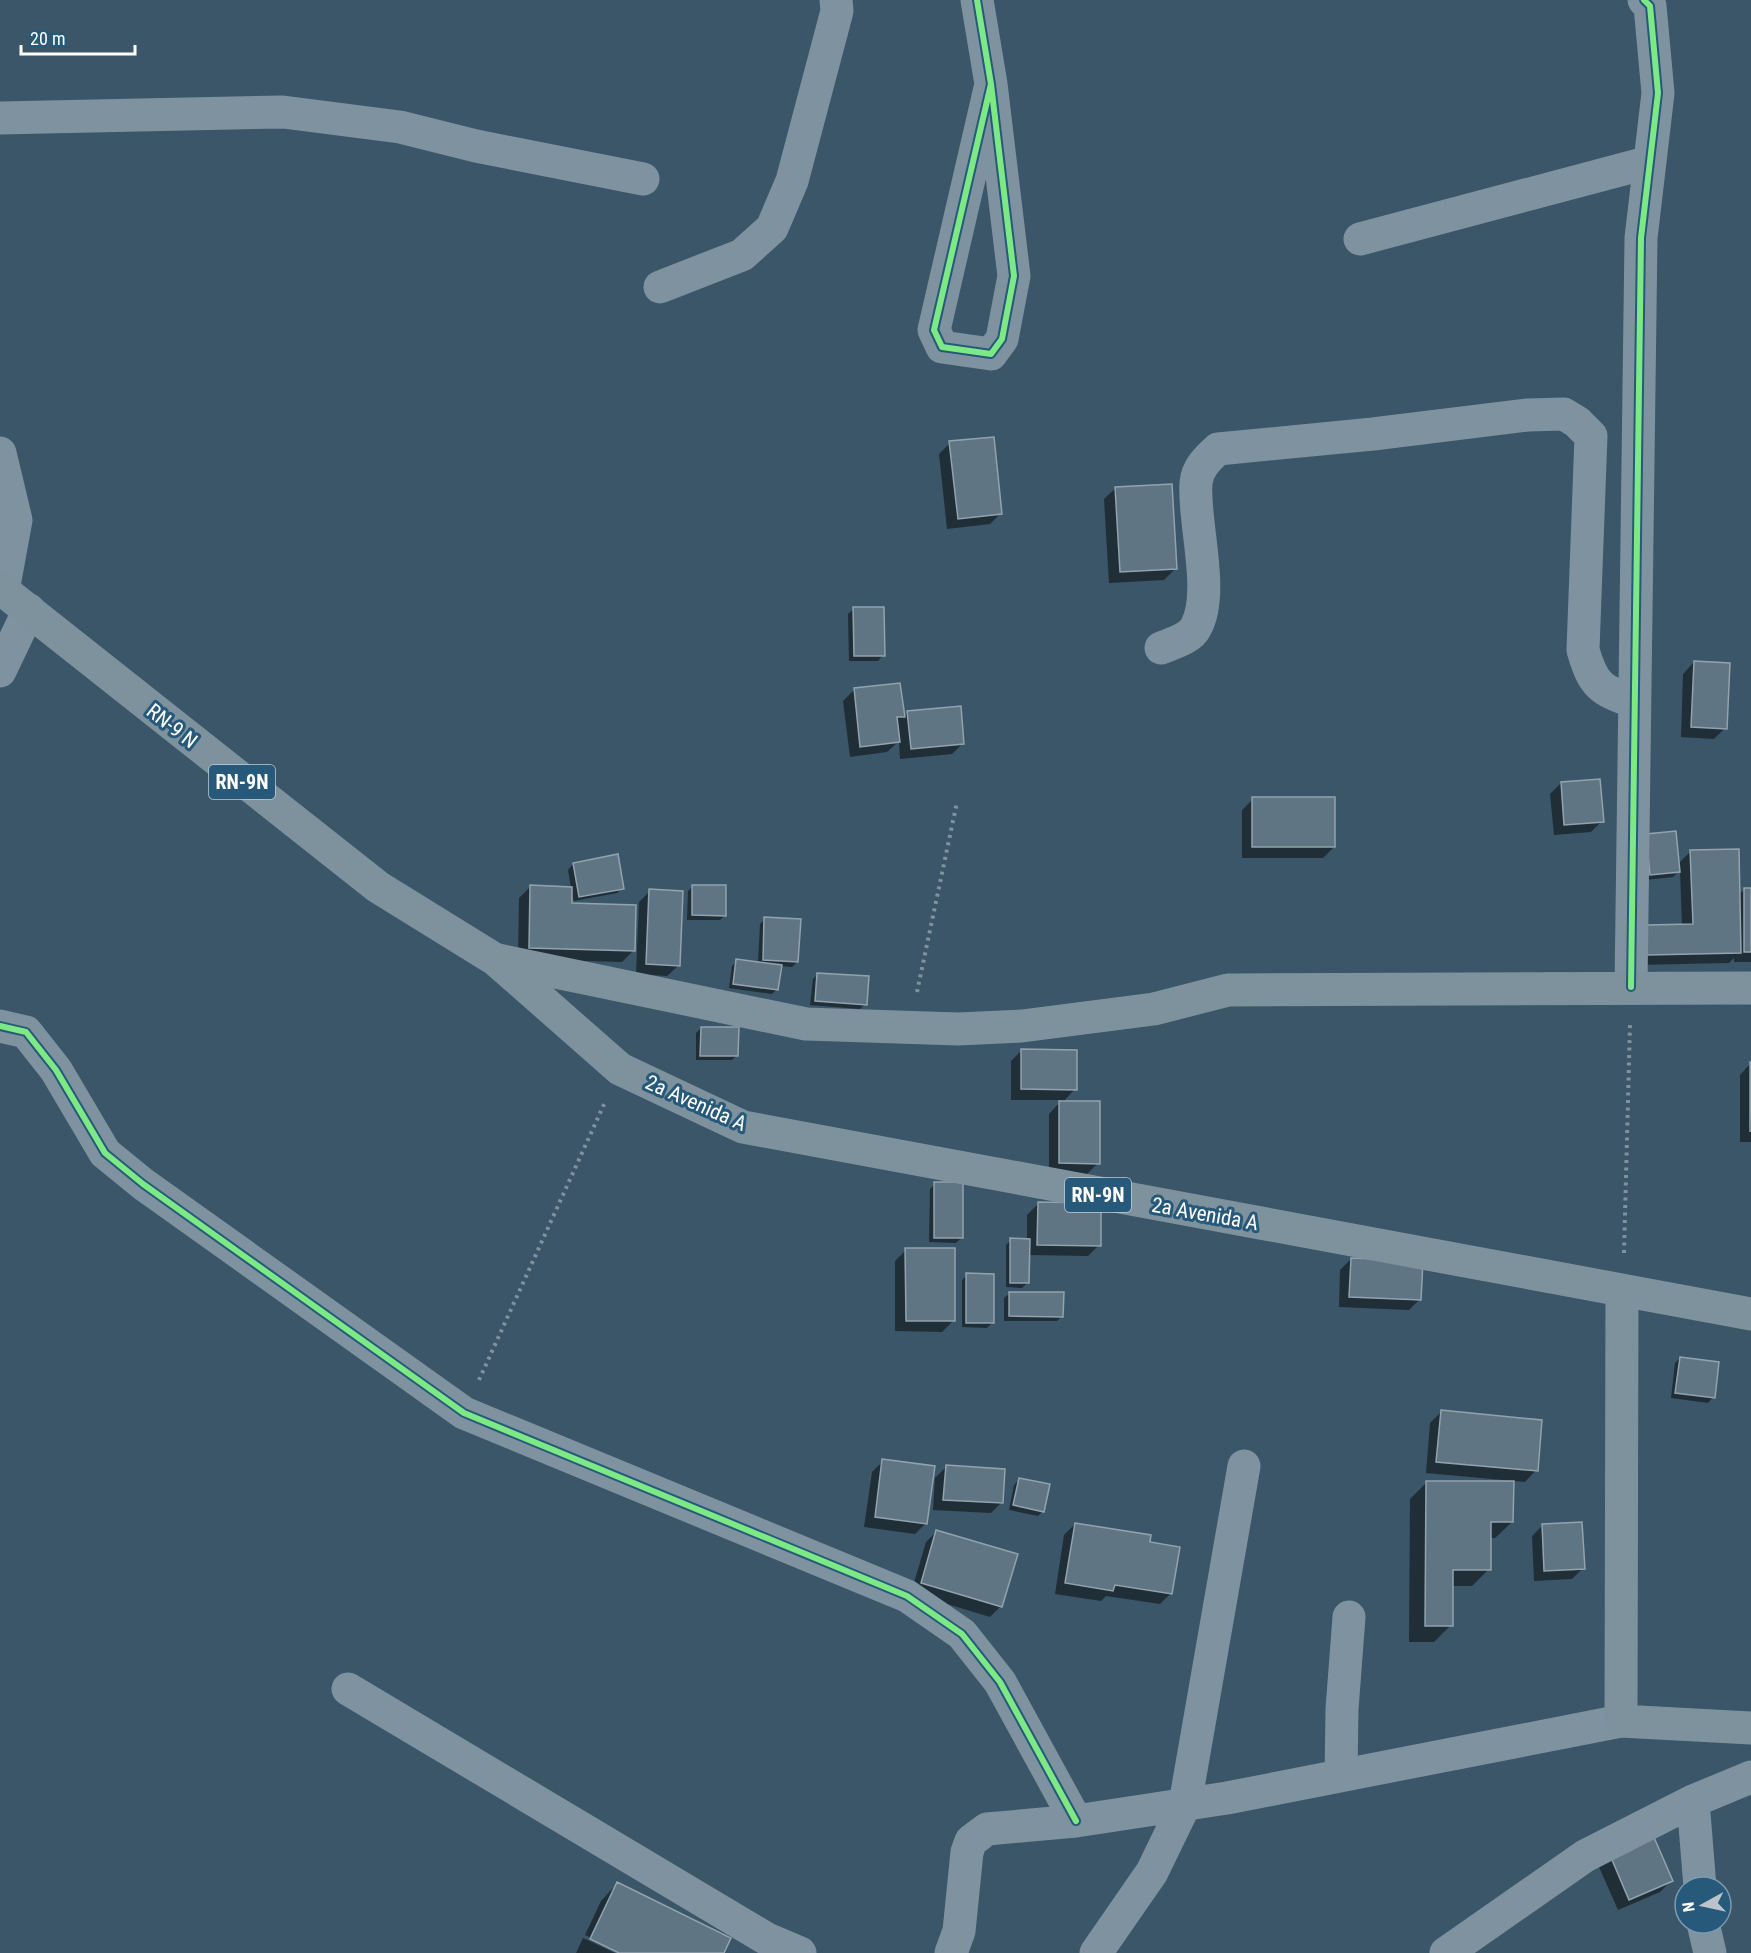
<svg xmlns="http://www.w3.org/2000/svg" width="1751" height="1953" font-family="'Roboto Condensed',sans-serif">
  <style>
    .shadow { fill: #0007 }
    .building { fill: #607583; stroke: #92a3ae; stroke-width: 1.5 }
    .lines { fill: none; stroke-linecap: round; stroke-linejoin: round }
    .path { stroke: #7f929f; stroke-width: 4; stroke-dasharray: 3 4.5; stroke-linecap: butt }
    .minor { stroke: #7f929f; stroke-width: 33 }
    .major { stroke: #7e929e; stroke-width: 33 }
    .cycleway-casing { stroke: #27597b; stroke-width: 10 }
    .cycleway { stroke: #7ce984; stroke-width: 6 }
    .labels { text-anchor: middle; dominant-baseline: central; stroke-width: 6; stroke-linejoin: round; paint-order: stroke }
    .shield { fill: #27597b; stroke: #becdd7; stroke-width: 1.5 }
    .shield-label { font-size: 20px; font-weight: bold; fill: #fff }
    .street-label { font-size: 21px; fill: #fff; stroke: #27597b }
  </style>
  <rect width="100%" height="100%" fill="#3a5668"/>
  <path class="shadow" d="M950,443L1001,513L990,524L947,529L939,454Z
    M1116,488L1175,569L1164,580L1109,583L1104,499Z
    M854,609L883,655L878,661H849L848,614Z
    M1694,662L1725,728L1714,739L1681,737L1683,674Z
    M854,690L903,717L908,712L963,743L952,754L900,759L899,741L887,752L850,757L843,701Z
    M1561,783L1602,821L1591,832L1554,835L1550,794Z
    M1253,799L1334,847L1323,858H1242V810Z
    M1642,840L1678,864L1691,851L1738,895L1744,890L1751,889V962H1734V958L1729,963L1636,965L1635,938L1682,926L1680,870L1673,877L1645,880Z
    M573,864L622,888L617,893L574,901L570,892V905L633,951L622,962L518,959L519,898L530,887L571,888L568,870Z
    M693,886L725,915L720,920H687L688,891Z
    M650,891L679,965L667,976L636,974L639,902Z
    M765,919L797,962L792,967L780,966L777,989L772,994L729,988L732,966L737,961L758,963L760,924Z
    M818,974L865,1004L860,1009L810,1005L813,979Z
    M701,1028L737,1055L732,1060H696V1033Z
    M1022,1050L1075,1089L1062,1103L1098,1163L1087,1174H1049V1114L1062,1100H1011V1061Z
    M1751,1063V1142H1740V1075Z
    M935,1184L961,1238L956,1243L929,1242L930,1189Z
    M1038,1204L1099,1245L1088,1256L1028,1255L1027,1283L1022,1288L1006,1287V1245L1011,1240H1027V1215Z
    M906,1250L953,1321L942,1332L895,1331V1261Z
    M1351,1259L1420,1299L1409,1310L1339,1307L1340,1270Z
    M967,1275L992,1323L987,1328L962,1327V1280Z
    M1010,1293L1062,1316L1057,1321H1004V1298Z
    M1680,1358L1713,1397L1708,1403L1671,1398L1675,1363Z
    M1441,1412L1536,1470L1525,1482L1426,1473L1430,1423Z
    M883,1461L926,1523L915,1534L864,1527L872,1472Z
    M946,1467L1002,1502L991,1513L933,1510L935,1478Z
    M1019,1480L1043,1511L1038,1516L1009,1510L1014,1485Z
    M1427,1482L1512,1522L1495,1538H1489V1569L1472,1586H1451V1625L1434,1642H1409L1410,1499Z
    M1075,1524L1148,1543L1171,1593L1160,1604L1106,1596L1101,1601L1055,1594L1064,1535Z
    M1543,1525L1583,1568L1572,1579L1534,1581L1532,1536Z
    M937,1531L1001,1606L990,1617L911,1593L926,1542Z
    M1610,1856L1671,1881L1660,1892L1618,1910L1599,1867Z
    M617,1884L722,1953H622L585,1935L601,1901Z
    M583,1938L615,1953H576Z"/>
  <path class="building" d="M994,437L1002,514L958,519L949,441Z
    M1172,484L1177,569L1120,572L1115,487Z
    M853,607H884L885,656H854Z
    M1694,661L1730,663L1727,729L1691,727Z
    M900,683L905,717H897L900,742L860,747L854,688Z
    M961,706L964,744L911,749L907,711Z
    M1600,779L1604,822L1564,825L1561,782Z
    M1252,797H1335V847H1252Z
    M1676,831L1680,872L1650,875L1646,834Z
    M1739,849L1741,953L1647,955L1646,925L1693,924L1690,850Z
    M618,854L624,889L579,897L573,863Z
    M530,885L572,887V903L636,905L635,951L529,948Z
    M692,885H726V916L692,915Z
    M1744,888H1751V952H1744Z
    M649,889L683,891L680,966L646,964Z
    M764,917L801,919L798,962L763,960Z
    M736,959L782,965L778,990L733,984Z
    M817,973L869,976L867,1005L815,1001Z
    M701,1027H739L738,1056H700Z
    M1021,1049L1077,1050V1090L1021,1089Z
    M1750,1062H1751L1750,1132Z
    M1059,1101H1100V1164L1059,1163Z
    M934,1182H963V1238H934Z
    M1038,1202L1101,1203V1246L1037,1245Z
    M1010,1238L1030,1239L1029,1283H1010Z
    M905,1248H955V1321H906Z
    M1351,1258L1423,1261L1421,1300L1349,1297Z
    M966,1273L994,1274V1323H966Z
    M1009,1292H1064L1063,1317L1009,1316Z
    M1680,1357L1719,1362L1715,1398L1675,1393Z
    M1441,1410L1542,1420L1538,1471L1436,1462Z
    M882,1459L935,1466L927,1524L875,1517Z
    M946,1465L1005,1469L1003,1503L943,1500Z
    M1019,1478L1050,1484L1044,1512L1013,1505Z
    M1426,1481H1514L1513,1522H1491V1570H1453V1626H1425Z
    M1582,1522L1585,1569L1544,1571L1542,1524Z
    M1075,1523L1151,1535L1150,1542L1180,1547L1172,1594L1115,1585L1113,1591L1065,1583Z
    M936,1530L1018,1554L1002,1607L921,1583Z
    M1653,1835L1673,1881L1629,1900L1610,1855Z
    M617,1882L731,1938L724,1953H619L590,1939Z"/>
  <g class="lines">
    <path class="path" d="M917,992L957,802
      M1624,1253L1630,1024
      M479,1380L606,1100"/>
    <path class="minor" d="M977,0L991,84L1014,276L1002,339L991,354L942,347L934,330L991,84
      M0,118L283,112L400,127L476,146L643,179
      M1360,239L1650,162
      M660,287L742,255L772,228L792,181L837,11L836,0
      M0,453L16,520L3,591
      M1161,648C1173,643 1190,639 1196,627C1215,592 1193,522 1196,483C1197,468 1208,458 1218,449L1373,434L1528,415L1564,414L1577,422L1591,436L1583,650C1593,685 1600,690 1634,702
      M0,671L29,610
      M1631,987L1641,238L1658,93L1650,6L1644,0
      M0,1026L26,1032L56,1070L105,1153L143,1184L464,1413L907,1596L962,1634L1000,1682L1076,1821
      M348,1689L767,1939L800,1953
      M1341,1776L1342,1709L1349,1617
      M1693,1801L1700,1887
      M1703,1923L1710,1953
      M951,1953L959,1931L967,1852L971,1841L987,1829L1076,1821L1227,1798L1621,1721
      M1096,1953L1152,1872L1185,1804L1244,1466
      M1446,1953L1585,1856L1693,1801L1751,1777"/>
    <path class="major" d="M0,588L378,887L496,960L620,1069L743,1127L1751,1314
      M498,960L806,1024L958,1029L1022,1026L1154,1009L1228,990L1751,988
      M1622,1290L1621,1721L1751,1728"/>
    <g class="cycleway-casing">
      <path id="cycleway" d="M977,0L991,84L1014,276L1002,339L991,354L942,347L934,330L991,84
        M1631,987L1641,238L1658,93L1650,6L1644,0
        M0,1026L26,1032L56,1070L105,1153L143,1184L464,1413L907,1596L962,1634L1000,1682L1076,1821"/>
    </g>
    <use href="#cycleway" class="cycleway"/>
  </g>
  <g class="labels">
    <g class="shield">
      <rect x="209" y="765" width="66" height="34" rx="4.5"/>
      <rect x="1065" y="1178" width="66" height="34" rx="4.5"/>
    </g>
    <g class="shield-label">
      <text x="242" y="782">RN-9N</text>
      <text x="1098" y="1195">RN-9N</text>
    </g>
    <g class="street-label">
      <text transform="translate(172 726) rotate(38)">RN-9 N</text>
      <text transform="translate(696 1103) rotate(24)">2a Avenida A</text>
      <text transform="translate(1205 1214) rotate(10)">2a Avenida A</text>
    </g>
  </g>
  <g transform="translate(1703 1905) rotate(262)"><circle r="28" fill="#27597b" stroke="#7d9bb0" stroke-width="1.5"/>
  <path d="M0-4.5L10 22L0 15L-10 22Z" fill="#bac4ca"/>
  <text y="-9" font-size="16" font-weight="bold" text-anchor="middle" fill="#ffffff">N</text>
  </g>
  <path d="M21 45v9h114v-9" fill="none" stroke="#ffffff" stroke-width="3"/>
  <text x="30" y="45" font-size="18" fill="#ffffff" stroke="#27597b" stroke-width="4.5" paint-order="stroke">20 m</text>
</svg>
